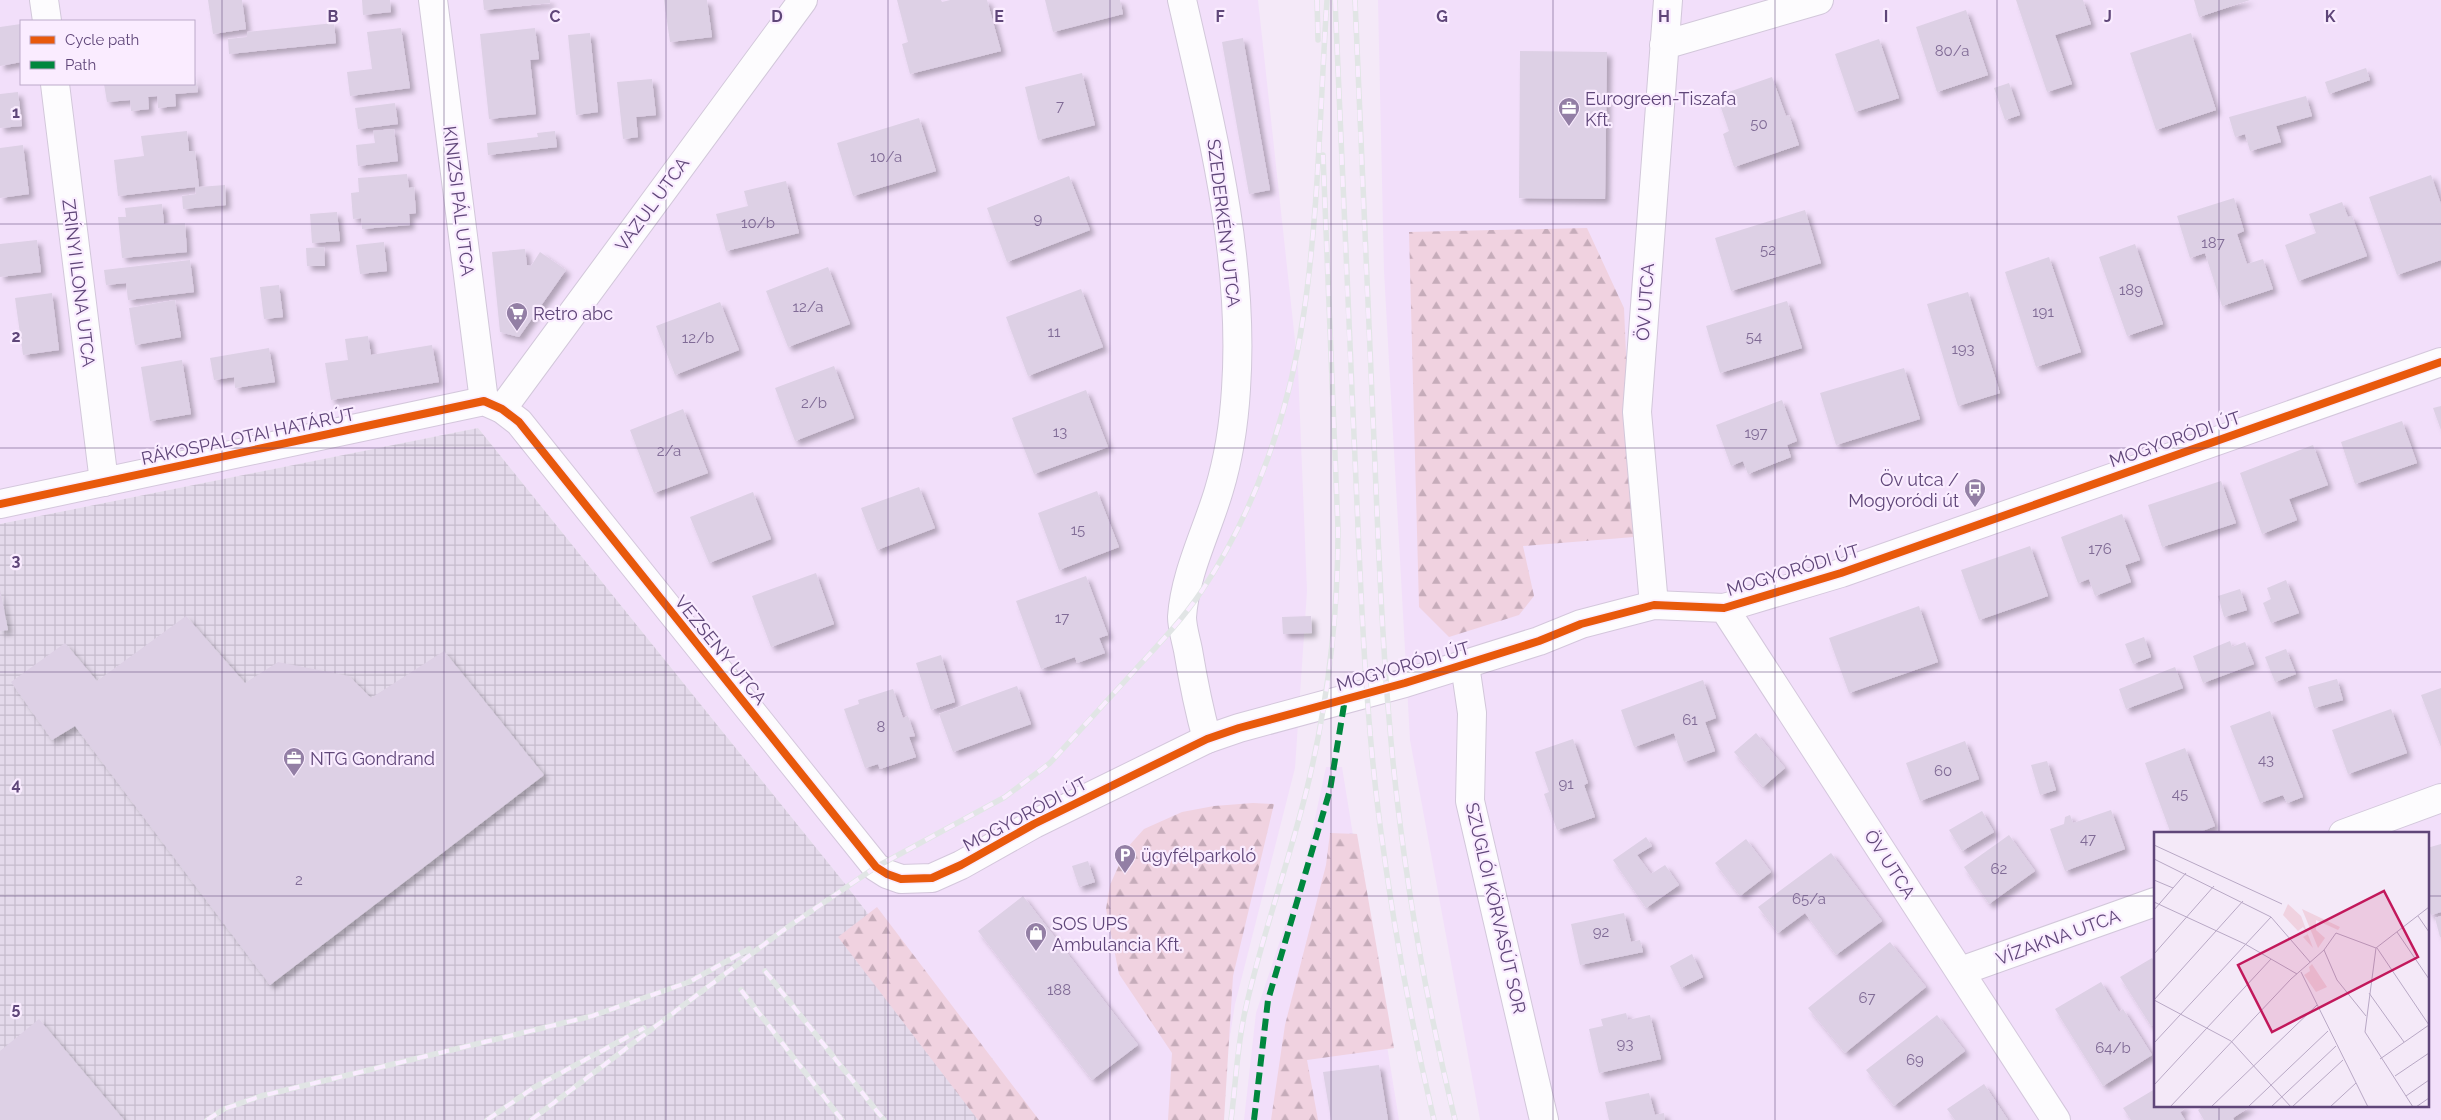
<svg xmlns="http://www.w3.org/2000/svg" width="2441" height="1120" font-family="Raleway,sans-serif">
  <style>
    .residential { fill: #f2dffa; fill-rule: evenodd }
    .industrial { fill: url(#industrial-grid) }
    .forest { fill: url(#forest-firs) }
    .building { fill: #ddd0e5; filter: url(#shadow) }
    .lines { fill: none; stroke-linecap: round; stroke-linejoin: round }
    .street-casing { stroke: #d2c7da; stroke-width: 30 }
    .secondary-casing { stroke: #d4c7dc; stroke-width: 30 }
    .street { stroke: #fdfcfe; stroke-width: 28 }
    .secondary { stroke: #fdfcfe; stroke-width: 28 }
    .rail-casing { stroke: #e1e5e5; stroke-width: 5.5 }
    .rail { stroke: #faecff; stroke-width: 4; stroke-dasharray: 11; stroke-linecap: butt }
    .quiet { stroke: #00873e; stroke-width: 6; stroke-dasharray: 12 6; stroke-linecap: butt }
    .cycleway-casing { stroke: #faecff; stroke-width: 11 }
    .cycleway { stroke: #e8590c; stroke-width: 8 }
    .grid { fill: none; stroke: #5f4679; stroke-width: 1; stroke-opacity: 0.55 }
    .labels { text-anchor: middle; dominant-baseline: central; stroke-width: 4.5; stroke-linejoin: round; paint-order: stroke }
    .number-label { font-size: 15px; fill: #806b96 }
    .poi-label { font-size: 18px; fill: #5f4679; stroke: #faecff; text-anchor: start }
    .street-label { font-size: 18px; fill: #5f4679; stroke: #faecff }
    .inset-road { fill: none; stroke: #b8a8c5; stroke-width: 1 }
    .view { fill: #c2185b; fill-opacity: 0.15; stroke: #c2185b; stroke-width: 2.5 }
    .inset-edge { fill: none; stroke: #5f4679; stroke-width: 2.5 }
    .grid-label { font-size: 16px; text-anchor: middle; font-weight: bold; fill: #5f4679; stroke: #faecff; stroke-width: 4.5; stroke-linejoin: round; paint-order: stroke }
  </style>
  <defs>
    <pattern id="industrial-grid" width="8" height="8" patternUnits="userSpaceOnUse" patternTransform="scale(1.25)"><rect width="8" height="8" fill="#e4daeb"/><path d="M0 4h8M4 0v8" fill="none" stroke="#c6bccd"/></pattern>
    <pattern id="forest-firs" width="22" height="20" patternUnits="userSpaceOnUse" patternTransform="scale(1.25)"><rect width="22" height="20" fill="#f0d2e0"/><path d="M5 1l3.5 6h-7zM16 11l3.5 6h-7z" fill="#c6acba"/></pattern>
    <filter id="shadow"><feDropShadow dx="4.5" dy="4.5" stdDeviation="2.5" flood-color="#0004"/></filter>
  </defs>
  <rect width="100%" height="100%" fill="#f4e9f8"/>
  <path class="residential" d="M0,0H1258L1298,368L1307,591L1295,768L1235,1004L1217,1120H1025L846,885L478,428L0,524ZM21,21H194V84H21Z
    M1378,0H2441V1120H1480L1410,740L1384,271ZM2155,834H2427V1106H2155Z
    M1326,767H1342L1399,1120H1244L1256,1013L1305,865Z"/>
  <path class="industrial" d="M478,428L846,885L1025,1120H0V524Z"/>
  <path class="forest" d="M1587,228L1624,308L1634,537L1523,546L1534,596L1519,615L1449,637L1419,607L1409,232Z
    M1253,803L1274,804L1233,976L1224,1120H1168L1172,1053L1119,974L1106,909L1110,885L1126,849L1144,829L1182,812L1214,806Z
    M1330,833L1357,834L1394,1048L1307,1060L1318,1120H1271L1285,1025L1326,865Z
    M877,907L1039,1120H978L838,937Z"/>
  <path class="building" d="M208,0H242L246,29L213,34Z
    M362,0H390L391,12L363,15Z
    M483,0H550V3L484,10Z
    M664,0H707L712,37L670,42Z
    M897,0H941L942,2L950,0H987L1001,51L910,74L902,44L908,42Z
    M1045,0H1120L1123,14L1053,32Z
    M2016,0H2083L2091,24L2055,35L2072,84L2047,92Z
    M2194,0H2250L2199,17Z
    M1966,10L1988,75L1937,92L1916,27Z
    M334,23L336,43L229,54L228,39L247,37V32Z
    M21,24V62L0,66V27Z
    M401,28L410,88L350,96L347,72L372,69L367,32Z
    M535,28L539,59L530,60L536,114L489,119L480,34Z
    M590,33L598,112L576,115L568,35Z
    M2191,33L2216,110L2156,130L2130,53Z
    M1243,38L1270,190L1249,194L1222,42Z
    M1879,39L1899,98L1855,112L1835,54Z
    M1520,51L1607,52L1605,199L1519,198Z
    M2366,68L2370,80L2329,94L2325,82Z
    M194,70L198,92L175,94L176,106L158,108L157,96L148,97L149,109L131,111L130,100L107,102L104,84H194Z
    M1082,73L1095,125L1038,140L1025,87Z
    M1772,77L1786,116L1789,115L1799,145L1734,167L1723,134L1729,131L1717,96Z
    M652,79L656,115L636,117L638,137L623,139L617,82Z
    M2009,83L2020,115L2005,120L1994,88Z
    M18,92L22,126L0,128V94Z
    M2306,96L2312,116L2276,126L2281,142L2250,151L2245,134L2235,137L2229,117Z
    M395,103L398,124L358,129L355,108Z
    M919,118L936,171L853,196L837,143Z
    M394,129L398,161L358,166L356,145L375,143L373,131Z
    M187,131L189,151H195L199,187L225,185L226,205L183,209L182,196L196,194L195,187L118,196L114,160L144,156L141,136Z
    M555,131L557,147L488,155L487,143L538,137L537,133Z
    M23,145L29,194L0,198V148Z
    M407,174L409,188L414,187L416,213L409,214L410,225L362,229L361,218L353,219L351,193L359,192L358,178Z
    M2431,175L2441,204V260L2397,275L2369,197Z
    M1069,176L1090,230L1007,262L987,208Z
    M786,181L799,233L726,251L716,214L748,206L744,191Z
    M2234,198L2244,231L2237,234L2247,264L2263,259L2273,289L2222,306L2205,253L2190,258L2177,216Z
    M2342,202L2348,217L2352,216L2367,256L2298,281L2285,245L2316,233L2309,214Z
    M162,204L164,224L185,223L187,252L122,258L118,217H126L125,208Z
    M1805,210L1821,263L1731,291L1715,238Z
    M337,212L340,241L312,243L310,214Z
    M37,240L41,272L0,277V244Z
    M384,242L387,271L360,274L356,245Z
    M2135,244L2163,324L2127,336L2099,257Z
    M324,247L325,266H307L306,248Z
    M525,249L527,265L531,266L540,252L566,270L519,337L500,332L492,252Z
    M2049,257L2081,352L2036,367L2005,272Z
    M190,260L194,292L128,300L126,283L106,285L104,270Z
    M828,267L850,324L788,347L766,291Z
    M279,285L283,317L264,319L260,287Z
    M1081,289L1103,347L1028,376L1006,317Z
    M1968,292L2000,393L1958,406L1927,304Z
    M52,293L59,350L23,355L15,298Z
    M175,300L181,337L135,345L129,308Z
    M1787,301L1802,348L1720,373L1706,326Z
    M720,302L739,350L675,375L656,326Z
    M368,336L371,355L432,345L439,382L331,400L325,363L348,360L345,339Z
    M269,348L275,382L235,388L234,377L214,380L210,358Z
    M182,360L191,414L150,421L141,367Z
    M834,366L854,418L795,441L775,388Z
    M1904,368L1920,419L1836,445L1820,393Z
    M1086,390L1108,447L1034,474L1012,418Z
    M1782,400L1797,441L1787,445L1791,457L1748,474L1743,461L1731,466L1716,425Z
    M2441,406V430L2433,408Z
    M683,409L708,473L654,493L630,430Z
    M2402,421L2417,463L2355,484L2341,442Z
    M2313,445L2328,485L2289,499L2297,520L2262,534L2240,473Z
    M2221,481L2236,523L2162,547L2148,505Z
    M919,487L935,528L877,550L861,508Z
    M1097,491L1119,547L1059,570L1038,513Z
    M753,492L771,539L709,563L690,517Z
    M2122,514L2140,560L2125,565L2131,582L2095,596L2089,579L2078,583L2061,537Z
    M2030,546L2048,596L1979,620L1961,570Z
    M816,573L834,624L771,647L752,596Z
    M1086,576L1108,635L1099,638L1105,653L1077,663L1075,657L1041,669L1016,601Z
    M2286,580L2299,613L2271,623L2263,603L2271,599L2267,588Z
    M0,589L8,630L0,631Z
    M2240,589L2247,610L2224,617L2218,596Z
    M1919,606L1938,662L1849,693L1829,638Z
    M186,616L245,683L278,662L349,676L371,698L444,651L544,775L270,985L75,726L52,740L11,682L65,643L97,681Z
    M1311,616L1312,633L1283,634L1282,617Z
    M2144,637L2151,657L2133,664L2125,644Z
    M2230,641L2232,647L2245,642L2254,664L2203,683L2193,656Z
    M2286,649L2296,674L2275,682L2265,657Z
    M941,655L955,702L931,710L916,663Z
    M2175,667L2183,688L2126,709L2119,689Z
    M2337,679L2343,700L2314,708L2308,687Z
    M1703,680L1716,718L1705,722L1715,751L1684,762L1674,733L1634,747L1621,710Z
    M1017,686L1031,724L953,752L939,714Z
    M2441,688V747L2421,695Z
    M893,689L903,718L908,716L915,736L909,737L916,757L880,769L878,764L865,768L844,709L859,704L858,700Z
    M2391,709L2407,753L2348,774L2332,730Z
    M2270,711L2303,797L2287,803L2283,795L2260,803L2230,726Z
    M1756,733L1785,768L1763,787L1734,752Z
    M1573,739L1588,783L1584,785L1595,817L1557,830L1544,794L1549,792L1535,752Z
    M1965,741L1979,779L1920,801L1906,763Z
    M2185,748L2215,826L2195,834H2171L2145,763Z
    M2047,761L2056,790L2040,795L2031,765Z
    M2111,810L2125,849L2065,871L2050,829L2064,824L2065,817L2070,815L2073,823Z
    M1982,811L1994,832L1962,851L1949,830Z
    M2009,835L2035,871L1989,904L1964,867Z
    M1646,837L1652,846L1637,855L1651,874L1665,865L1679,885L1646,908L1613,860Z
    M1746,839L1771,872L1740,896L1715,863Z
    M2441,844V912L2431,915L2427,904V848Z
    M1831,853L1882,921L1836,955L1805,913L1778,933L1758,907Z
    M1088,861L1095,882L1079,887L1072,866Z
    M1023,896L1138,1045L1092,1080L978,931Z
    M1624,913L1631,942L1640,940L1643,952L1580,965L1571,924Z
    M2441,916V937H2440L2435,918Z
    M1890,942L1926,987L1845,1053L1808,1008Z
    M1692,954L1703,977L1681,988L1670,966Z
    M2152,958L2155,962V1024L2151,1026L2120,977Z
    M2101,982L2119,1012L2123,1009L2152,1055L2103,1086L2055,1009Z
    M1626,1013L1628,1020L1650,1015L1661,1059L1599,1073L1589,1029L1603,1026L1601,1019Z
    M1937,1015L1965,1051L1894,1106L1866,1070Z
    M39,1019L124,1120H0V1051Z
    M1379,1065L1388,1120H1331L1323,1072Z
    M1984,1084L2008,1120H1955L1947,1109Z
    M2155,1089V1106H2184L2185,1108L2180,1112L2185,1120H2131L2123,1108Z
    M1649,1093L1655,1115L1664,1113L1665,1120H1609L1605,1102Z
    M2204,1106H2251L2233,1118L2234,1120H2204L2198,1110Z"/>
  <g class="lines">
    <g class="street-casing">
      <path id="street" d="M44,0L47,21
        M433,0L484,401
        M1182,0C1211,127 1245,258 1236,389C1234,422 1229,457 1219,490C1207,531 1185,573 1182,617C1182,627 1186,640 1188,650C1193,680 1199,710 1207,739
        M1664,45L1819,0
        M55,84L104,482
        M502,409L803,0
        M1654,605L1637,412L1668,0
        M1465,665L1472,713L1470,801L1544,1120
        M2343,834L2441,798
        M1961,971L2155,902"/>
    </g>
    <g class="secondary-casing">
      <path id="secondary" d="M0,504L484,401L502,409L519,422L876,867L887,874L901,879L932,878L961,865L1034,824L1207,739L1239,728L1405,683L1539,641L1581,624L1654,605L1724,608L1841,573L2441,362
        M1724,608L2056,1120"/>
    </g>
    <use href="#street" class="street"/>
    <use href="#secondary" class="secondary"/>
    <g class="rail-casing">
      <path id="rail" d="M1317,0L1318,40
        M1335,0C1342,160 1348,320 1356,481C1361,595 1365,711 1380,825C1393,924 1411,1023 1434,1120
        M1355,0C1361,147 1367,294 1374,441C1378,534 1381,626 1389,718C1400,853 1423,988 1455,1120
        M765,971L884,1120
        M741,990L842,1120
        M207,1120L224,1109L261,1096L592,1016L689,982L749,949
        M487,1120L533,1088L644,1028
        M531,1120L782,931L876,867L1005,797L1050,763C1078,732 1107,701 1136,669C1159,644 1182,620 1201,592C1256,510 1290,410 1304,312C1319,209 1320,104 1327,0
        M1231,1120C1236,1083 1237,1044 1246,1007C1263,931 1291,857 1309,780C1329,695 1338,617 1338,529L1323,155"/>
    </g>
    <use href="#rail" class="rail"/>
    <path class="quiet" d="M1254,1120L1268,1000L1330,790L1345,699"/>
    <g class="cycleway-casing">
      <path id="cycleway" d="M0,504L484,401L502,409L519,422L876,867L887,874L901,879L932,878L961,865L1034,824L1207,739L1239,728L1405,683L1539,641L1581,624L1654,605L1724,608L1841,573L2441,362"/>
    </g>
    <use href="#cycleway" class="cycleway"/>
  </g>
  <path class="grid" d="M222,0V1120M444,0V1120M666,0V1120M888,0V1120M1110,0V1120M1331,0V1120M1553,0V1120M1775,0V1120M1997,0V1120M2219,0V834M0,224H2441M0,448H2441M0,672H2441M0,896H2155M2427,896H2441M2219,1106V1120"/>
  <defs>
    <g id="office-pin" transform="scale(1.125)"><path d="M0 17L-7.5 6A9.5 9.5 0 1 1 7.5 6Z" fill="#937fa5" stroke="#faecff"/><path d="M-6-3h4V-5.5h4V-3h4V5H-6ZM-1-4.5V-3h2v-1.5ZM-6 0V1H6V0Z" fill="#fff"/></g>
    <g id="supermarket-pin" transform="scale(1.125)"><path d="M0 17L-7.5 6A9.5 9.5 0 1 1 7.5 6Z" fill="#937fa5" stroke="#faecff"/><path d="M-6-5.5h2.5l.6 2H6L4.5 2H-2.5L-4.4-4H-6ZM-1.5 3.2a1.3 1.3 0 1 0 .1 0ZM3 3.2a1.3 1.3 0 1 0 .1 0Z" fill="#fff"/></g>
    <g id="bus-pin" transform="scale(1.125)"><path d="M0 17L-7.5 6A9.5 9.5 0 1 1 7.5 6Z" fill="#937fa5" stroke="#faecff"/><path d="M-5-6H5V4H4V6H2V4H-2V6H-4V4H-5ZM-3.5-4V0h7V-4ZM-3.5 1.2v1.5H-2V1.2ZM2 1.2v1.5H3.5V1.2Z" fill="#fff"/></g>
    <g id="parking-pin" transform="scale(1.125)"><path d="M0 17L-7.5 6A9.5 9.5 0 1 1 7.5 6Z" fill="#937fa5" stroke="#faecff"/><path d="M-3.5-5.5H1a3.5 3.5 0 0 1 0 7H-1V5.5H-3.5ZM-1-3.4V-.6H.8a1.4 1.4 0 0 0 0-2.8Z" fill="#fff"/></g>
    <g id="shop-pin" transform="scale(1.125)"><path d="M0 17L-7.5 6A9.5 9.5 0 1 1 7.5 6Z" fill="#937fa5" stroke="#faecff"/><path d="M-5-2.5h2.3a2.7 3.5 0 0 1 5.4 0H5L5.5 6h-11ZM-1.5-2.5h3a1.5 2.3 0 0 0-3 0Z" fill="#fff"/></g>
  </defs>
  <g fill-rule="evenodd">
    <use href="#office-pin" x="1569" y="108"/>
    <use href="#supermarket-pin" x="517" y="313"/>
    <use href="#bus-pin" x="1975" y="489"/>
    <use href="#office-pin" x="294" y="758"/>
    <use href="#parking-pin" x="1125" y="855"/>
    <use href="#shop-pin" x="1036" y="933"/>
  </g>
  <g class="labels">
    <g class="number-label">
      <text x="1952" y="51">80/a</text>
      <text x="1060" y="106">7</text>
      <text x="1759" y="124">50</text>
      <text x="886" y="157">10/a</text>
      <text x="1038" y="219">9</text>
      <text x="758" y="223">10/b</text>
      <text x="2213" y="243">187</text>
      <text x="1768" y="250">52</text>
      <text x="2131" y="290">189</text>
      <text x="808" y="307">12/a</text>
      <text x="2043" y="312">191</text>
      <text x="1054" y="332">11</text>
      <text x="1754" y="337">54</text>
      <text x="698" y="338">12/b</text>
      <text x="1963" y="349">193</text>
      <text x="814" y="403">2/b</text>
      <text x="1060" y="432">13</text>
      <text x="1756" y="433">197</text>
      <text x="669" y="451">2/a</text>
      <text x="1078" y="530">15</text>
      <text x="2100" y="549">176</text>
      <text x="1062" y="618">17</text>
      <text x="1690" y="720">61</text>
      <text x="881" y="727">8</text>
      <text x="2266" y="760">43</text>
      <text x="1943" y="771">60</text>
      <text x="1566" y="784">91</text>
      <text x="2180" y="794">45</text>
      <text x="2088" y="839">47</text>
      <text x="1999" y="869">62</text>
      <text x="299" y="880">2</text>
      <text x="1809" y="899">65/a</text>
      <text x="1601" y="932">92</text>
      <text x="1059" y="990">188</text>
      <text x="1867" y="998">67</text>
      <text x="1625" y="1044">93</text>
      <text x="2113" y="1048">64/b</text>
      <text x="1915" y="1060">69</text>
    </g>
    <g class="poi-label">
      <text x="1585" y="98">Eurogreen-Tiszafa<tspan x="1585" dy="21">Kft.</tspan></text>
      <text x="533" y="313">Retro abc</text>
      <text x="1959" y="479" text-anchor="end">Öv utca /<tspan x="1959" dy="21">Mogyoródi út</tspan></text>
      <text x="310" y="758">NTG Gondrand</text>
      <text x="1141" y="855">ügyfélparkoló</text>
      <text x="1052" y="923">SOS UPS<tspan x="1052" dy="21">Ambulancia Kft.</tspan></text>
    </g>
    <g class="street-label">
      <text transform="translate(459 201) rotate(83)">KINIZSI PÁL UTCA</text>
      <text transform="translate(652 204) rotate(-54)">VAZUL UTCA</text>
      <text transform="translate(1224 223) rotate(83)">SZEDERKÉNY UTCA</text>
      <text transform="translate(79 283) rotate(83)">ZRÍNYI ILONA UTCA</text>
      <text transform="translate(1645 302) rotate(-86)">ÖV UTCA</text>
      <text transform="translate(248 436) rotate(-12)">RÁKOSPALOTAI HATÁRÚT</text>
      <text transform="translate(2175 439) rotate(-19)">MOGYORÓDI ÚT</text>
      <text transform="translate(1793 570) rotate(-17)">MOGYORÓDI ÚT</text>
      <text transform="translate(721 650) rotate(51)">VEZSENY UTCA</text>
      <text transform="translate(1403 666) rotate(-16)">MOGYORÓDI ÚT</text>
      <text transform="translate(1025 814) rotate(-28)">MOGYORÓDI ÚT</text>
      <text transform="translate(1890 864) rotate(57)">ÖV UTCA</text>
      <text transform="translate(1496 908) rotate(77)">SZUGLÓI KÖRVASÚT SOR</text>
      <text transform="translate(2058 937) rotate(-20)">VÍZAKNA UTCA</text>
    </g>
  </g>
  <g transform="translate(2154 832)">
    <rect width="275" height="275" fill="#f4e9f8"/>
    <path d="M134,72L147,84L159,116L149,105L154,102L149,95L144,99L129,83ZM148,77L186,95L184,98L162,88V98L171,106L164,116ZM158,132L173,155L162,160L150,143L156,139L155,135Z" fill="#f0d2e0"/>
    <path class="inset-road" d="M0,13L128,72M0,27L117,85L156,130M0,48L19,56M0,70L91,112L143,142M0,78L32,41M264,84L275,100M243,100L275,147M222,116L211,200L259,275M222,116L275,75M223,116L275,193M170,118L183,148L212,184M0,122L60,54M147,140L214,275M215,161L250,210M0,168L77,209L137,275M0,168L89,69M0,211L117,85M226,227L275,193M241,244L275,221M0,253L117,127M252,264L275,248M16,275L137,147L170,118L182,101L222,116M57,275L163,173M94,275L174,199M117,275L182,214M138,275L189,228M176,275L202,251M262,275L275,266"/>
    <path class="view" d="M230,59L264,125L118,200L84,133Z"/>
    <rect width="275" height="275" class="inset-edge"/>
  </g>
  <g class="grid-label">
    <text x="333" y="22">B</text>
    <text x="555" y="22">C</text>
    <text x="777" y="22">D</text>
    <text x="999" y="22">E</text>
    <text x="1220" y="22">F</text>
    <text x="1442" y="22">G</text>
    <text x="1664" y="22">H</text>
    <text x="1886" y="22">I</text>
    <text x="2108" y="22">J</text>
    <text x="2330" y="22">K</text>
    <text x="16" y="118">1</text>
    <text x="16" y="342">2</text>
    <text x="16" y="566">3</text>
    <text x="16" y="790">4</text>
    <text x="16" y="1014">5</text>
  </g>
  <rect x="20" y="20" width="175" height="65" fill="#faecff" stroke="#bcaac9"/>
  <rect x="30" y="36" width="25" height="8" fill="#e8590c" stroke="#bcaac9"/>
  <text x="65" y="45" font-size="15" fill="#5f4679">Cycle path</text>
  <rect x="30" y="61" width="25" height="8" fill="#00873e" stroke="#bcaac9"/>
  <text x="65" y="70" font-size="15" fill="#5f4679">Path</text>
</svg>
